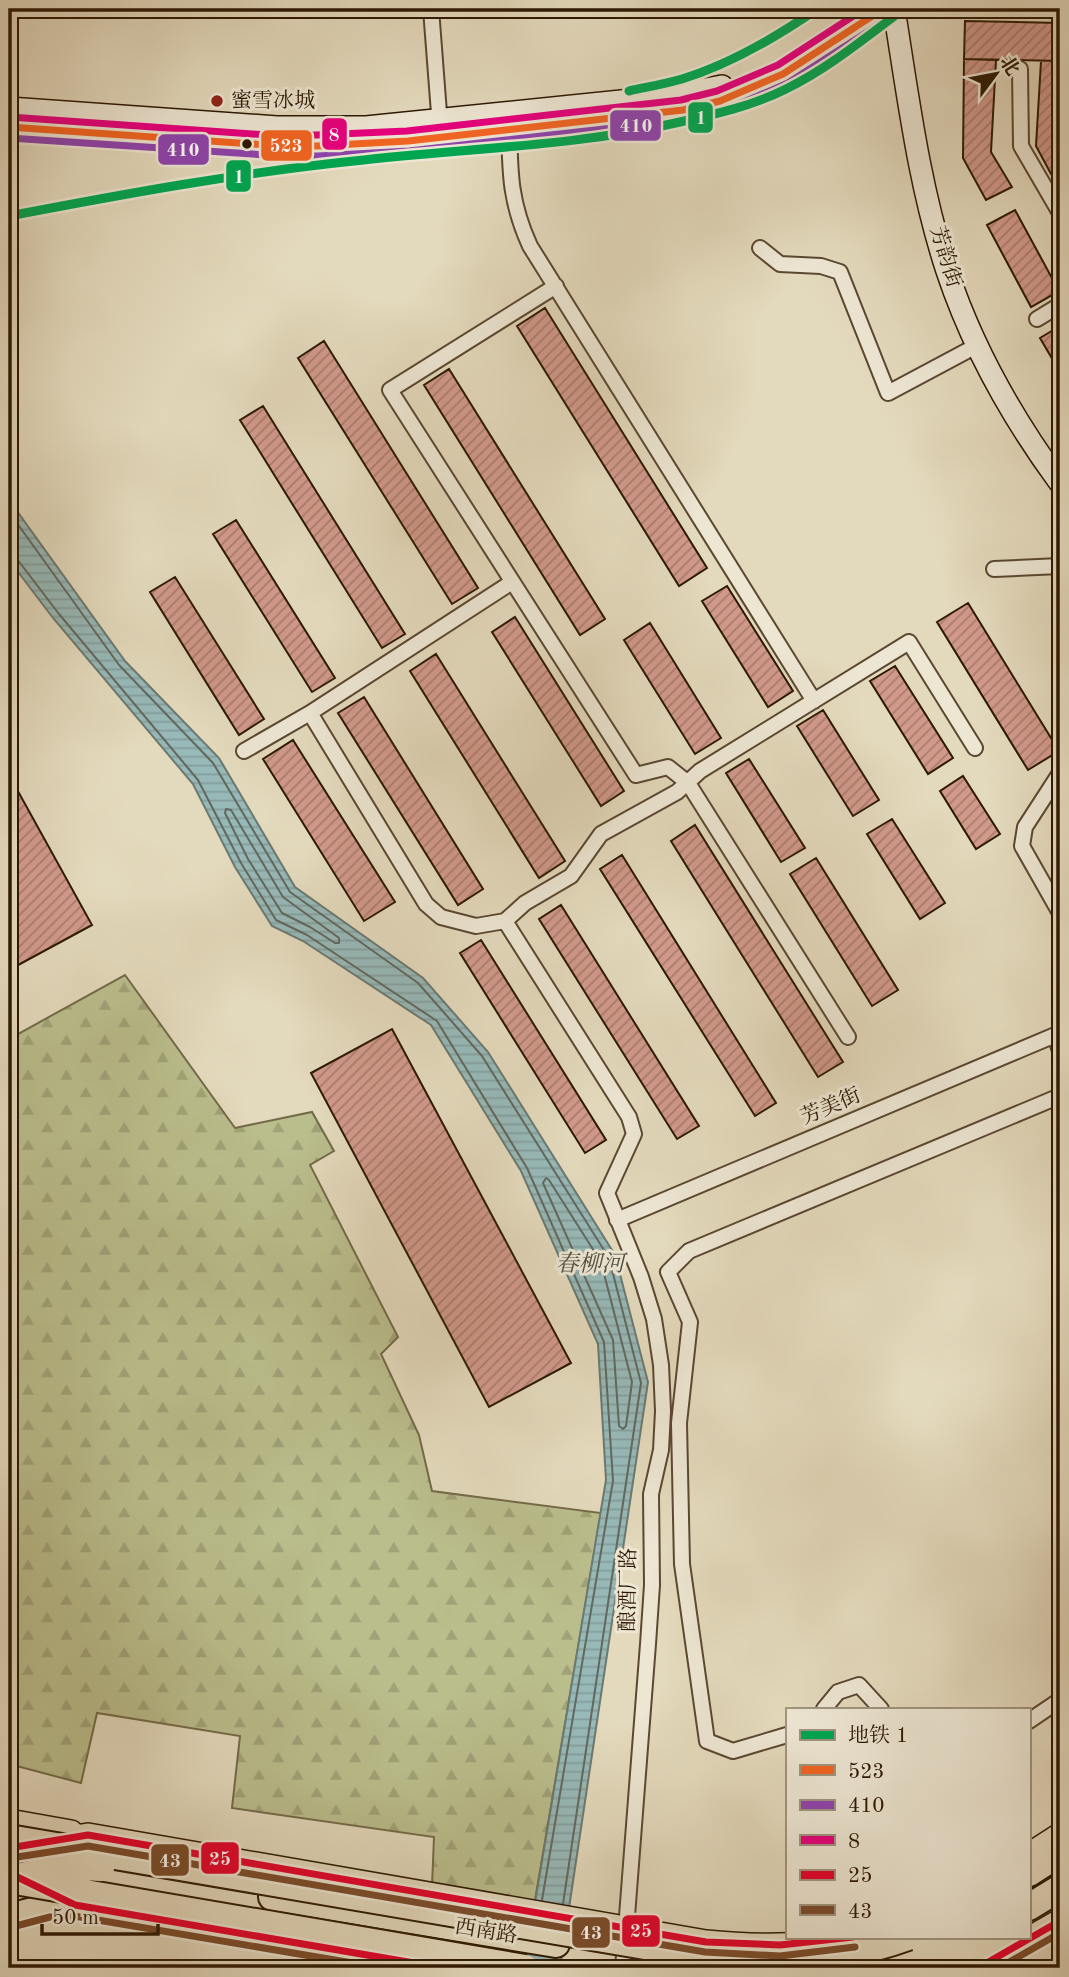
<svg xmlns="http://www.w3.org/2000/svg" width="1069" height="1977" font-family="'Old Standard TT','Noto Serif SC',serif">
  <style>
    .forest { fill: url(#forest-firs); stroke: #736a48; stroke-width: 2 }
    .water { fill: url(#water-rules); stroke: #6c7970; stroke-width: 2 }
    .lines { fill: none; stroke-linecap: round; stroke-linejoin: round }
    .shore { stroke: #62685e; stroke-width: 2 }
    .building { fill: url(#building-hatch); stroke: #2c1803; stroke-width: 2 }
    .street-casing { stroke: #5a4831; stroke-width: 18 }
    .secondary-casing { stroke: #2c1803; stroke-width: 24 }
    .primary-casing { stroke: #2c1803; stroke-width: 26 }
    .highway-casing { stroke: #2c1803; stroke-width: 30 }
    .street { stroke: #ede6d3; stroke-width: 14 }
    .secondary { stroke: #ede6d3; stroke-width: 21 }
    .primary { stroke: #e3d9bc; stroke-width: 23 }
    .highway { stroke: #e3d9bc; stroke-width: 26 }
    .highway-bridge-casing { stroke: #2c1803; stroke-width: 30; stroke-linecap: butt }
    .highway-bridge { stroke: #e3d9bc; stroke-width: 26 }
    .bus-1-casing { stroke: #ede6d3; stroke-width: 12 }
    .bus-2-casing { stroke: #ede6d3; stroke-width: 12 }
    .bus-3-casing { stroke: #ede6d3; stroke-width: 12 }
    .bus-4-casing { stroke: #ede6d3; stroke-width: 12 }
    .bus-5-casing { stroke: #ede6d3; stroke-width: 12 }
    .bus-1 { stroke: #f26522; stroke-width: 7 }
    .bus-2 { stroke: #8e44ad; stroke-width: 7 }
    .bus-3 { stroke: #e5007d; stroke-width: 7 }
    .bus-4 { stroke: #e4002b; stroke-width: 7 }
    .bus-5 { stroke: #7a4b2a; stroke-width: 7 }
    .metro-1-casing { stroke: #ede6d3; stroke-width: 14 }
    .metro-1 { stroke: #00a651; stroke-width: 9 }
    .poi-dot { fill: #8f2418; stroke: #ede6d3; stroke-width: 2.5 }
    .bus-dot { fill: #2c1803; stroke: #ede6d3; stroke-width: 2.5 }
    .labels { text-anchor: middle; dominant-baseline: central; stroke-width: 6; stroke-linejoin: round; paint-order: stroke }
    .poi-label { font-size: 21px; fill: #2c1803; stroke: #ede6d3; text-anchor: start }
    .street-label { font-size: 21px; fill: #2c1803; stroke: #ede6d3 }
    .water-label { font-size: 23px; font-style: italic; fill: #515042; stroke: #ede6d3 }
    .line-badge { stroke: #ede6d3; stroke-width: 2.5 }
    .badge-label { font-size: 19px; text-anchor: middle; font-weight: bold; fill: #fff }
  </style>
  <defs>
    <pattern id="forest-firs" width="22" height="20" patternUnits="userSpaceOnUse" patternTransform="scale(1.75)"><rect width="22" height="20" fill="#babd8c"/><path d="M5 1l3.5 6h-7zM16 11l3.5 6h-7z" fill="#a0a277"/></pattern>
    <pattern id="water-rules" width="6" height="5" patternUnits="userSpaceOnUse" patternTransform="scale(1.75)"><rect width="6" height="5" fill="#97b9b8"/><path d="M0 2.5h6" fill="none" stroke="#829e9d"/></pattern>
    <pattern id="building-hatch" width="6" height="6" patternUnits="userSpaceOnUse" patternTransform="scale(1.75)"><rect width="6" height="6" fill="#d1998a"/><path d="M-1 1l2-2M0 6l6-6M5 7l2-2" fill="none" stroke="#aa7c6f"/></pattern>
  </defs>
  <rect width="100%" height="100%" fill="#e3d9bc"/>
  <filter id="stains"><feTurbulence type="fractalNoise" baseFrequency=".00286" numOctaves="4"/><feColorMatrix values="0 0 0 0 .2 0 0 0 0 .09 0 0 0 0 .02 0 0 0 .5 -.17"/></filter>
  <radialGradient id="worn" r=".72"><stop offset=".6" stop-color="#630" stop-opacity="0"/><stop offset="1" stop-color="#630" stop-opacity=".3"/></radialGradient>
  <path class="forest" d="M125,975L235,1128L312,1112L334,1151L310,1165L398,1337L381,1354L419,1435L432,1491L601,1513L534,1906L432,1886L434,1837L232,1808L240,1736L97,1713L81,1783L9,1764V1039Z"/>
  <path class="water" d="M9,500L125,661L219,758L295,887L423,978L488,1052L615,1255L648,1382L560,1968H524L606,1480L598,1344L521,1171L431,1025L303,941L272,926L235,867L193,784L53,618L9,560Z"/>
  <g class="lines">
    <path class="shore" d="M9,512L119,665L213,763L290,892L418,983L482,1056L609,1258L641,1383L563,1904
      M9,556L17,559L59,614L198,780L241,863L276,920L307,935L437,1021L527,1168L604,1342L613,1481L542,1900
      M226,809L231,810L283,897L339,938V943H335L310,927L282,913L248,859L225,813Z
      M546,1178L549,1180L601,1262L632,1382L626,1426L623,1429L619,1426L613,1340L543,1183Z"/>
  </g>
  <path class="building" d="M965,21L1060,23V61L964,59Z
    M964,59L996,60L991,152L1012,187L986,200L963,158Z
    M1041,61H1060V169L1051,174L1036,146Z
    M1015,210L1059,291L1031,307L987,225Z
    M545,308L707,568L679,586L517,326Z
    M1060,326V372L1040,338Z
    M324,341L478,588L452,604L298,358Z
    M449,369L605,619L580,635L424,385Z
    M263,406L405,634L382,648L240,420Z
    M236,520L335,678L312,692L213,534Z
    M175,577L264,719L239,735L150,592Z
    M727,586L793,691L768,707L702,601Z
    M968,603L1059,751L1028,770L937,622Z
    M515,617L624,791L601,806L492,632Z
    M650,623L721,738L695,754L624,640Z
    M436,654L565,861L539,878L410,671Z
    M895,666L953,758L928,774L870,681Z
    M364,697L483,889L458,905L338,713Z
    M823,710L879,800L853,816L797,726Z
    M293,740L395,902L364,921L263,759Z
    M749,759L805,848L781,862L726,773Z
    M9,775L92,925L9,970Z
    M963,776L1000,834L976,849L940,791Z
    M892,819L945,903L920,919L867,834Z
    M695,825L843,1062L818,1077L671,841Z
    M622,855L776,1103L755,1116L600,869Z
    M816,858L898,990L872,1006L790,874Z
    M561,905L699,1126L677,1139L539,919Z
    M481,940L606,1140L585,1153L460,953Z
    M392,1029L571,1363L489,1407L311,1073Z"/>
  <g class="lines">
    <g class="street-casing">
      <path id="street" d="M431,9L440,126
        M1020,69L1021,146L1060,213
        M509,121C510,170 509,200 530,246L814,701
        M760,248L780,264L821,266L840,272L888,393L978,345
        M556,286L390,390L636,775L668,767L688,783L848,1037
        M1037,319L1060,305
        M994,569L1060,566
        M310,713L426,904L441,917L476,926L505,921L525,903L571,876L601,834L677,792L700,771L909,642L975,748
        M244,751L310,713L512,582
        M1060,773L1025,827L1022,846L1060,913
        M505,921L629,1117L634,1134L607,1193L641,1277L654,1319L661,1365L663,1411L661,1450L651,1494L652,1585L648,1644L623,1968
        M1055,1036L1060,1051
        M617,1220L1060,1033
        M824,1709L838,1692L859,1685L881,1709
        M1029,1721L1060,1700
        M787,1735L733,1751L707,1741L682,1564L679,1423L690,1322L668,1272L689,1251L1060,1096"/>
    </g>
    <g class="secondary-casing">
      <path id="secondary" d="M894,9C908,96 919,186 947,271C972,346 1013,419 1060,483
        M9,108L277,127H366L670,96L722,86
        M9,127L268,145L317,146L408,141L683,110L720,101L783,74L883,9"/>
    </g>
    <g class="primary-casing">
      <path id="primary" d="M9,1821L71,1832
        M50,1841L88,1835L706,1942C755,1947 805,1947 853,1937
        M1029,1855L1060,1835
        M978,1968L1060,1921"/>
    </g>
    <g class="highway-casing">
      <path id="highway" d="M1029,1873L1060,1853
        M272,1897L556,1944
        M1029,1907L1060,1888
        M9,1917L48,1907L75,1905L443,1968
        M933,1958L978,1937
        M965,1959L1007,1937
        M850,1968L893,1958L947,1937"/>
    </g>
    <use href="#street" class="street"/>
    <use href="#secondary" class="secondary"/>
    <use href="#primary" class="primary"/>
    <use href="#highway" class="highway"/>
    <g class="highway-bridge-casing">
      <path id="highway-bridge" d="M9,1838L704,1956C773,1964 842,1961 908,1937
        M18,1877L66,1866L101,1868
        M9,1880L525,1968"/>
    </g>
    <use href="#highway-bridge" class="highway-bridge"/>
    <g class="bus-1-casing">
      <path id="bus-1" d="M9,127L268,145L317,146L408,141L683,110L720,101L783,74L883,9"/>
    </g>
    <g class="bus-2-casing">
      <path id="bus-2" d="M9,138L267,155L318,156L409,151L684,120L723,111L788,83L889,18"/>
    </g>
    <g class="bus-3-casing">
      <path id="bus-3" d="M10,117L268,135H317L407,131L681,100L717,91L778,65L864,9"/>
    </g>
    <g class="bus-4-casing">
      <path id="bus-4" d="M9,1848L88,1835L706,1942L780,1945L853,1937
        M9,1873L75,1905L443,1968
        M978,1968L1060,1921"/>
    </g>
    <g class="bus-5-casing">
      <path id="bus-5" d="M11,1858L88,1846L705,1952L780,1956L855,1947
        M12,1927L50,1917L74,1916L382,1968
        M999,1968L1060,1933"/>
    </g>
    <use href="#bus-1" class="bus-1"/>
    <use href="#bus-2" class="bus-2"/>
    <use href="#bus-3" class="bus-3"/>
    <use href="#bus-4" class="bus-4"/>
    <use href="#bus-5" class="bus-5"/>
    <g class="metro-1-casing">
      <path id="metro-1" d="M629,91C647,87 665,84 682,79C731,64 775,38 817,9
        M9,216C124,194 238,173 354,161C463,148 573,147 680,122C716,114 752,106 786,89C829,68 866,37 904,9"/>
    </g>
    <use href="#metro-1" class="metro-1"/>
  </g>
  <circle class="poi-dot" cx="217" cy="101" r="7"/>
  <circle class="bus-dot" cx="247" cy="144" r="6"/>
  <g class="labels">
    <g class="poi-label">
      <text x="231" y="101">蜜雪冰城</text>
    </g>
    <g class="street-label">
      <text transform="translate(945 257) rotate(73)">芳韵街</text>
      <text transform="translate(831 1107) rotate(-23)">芳美街</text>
      <text transform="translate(629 1590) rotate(-89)">酿酒厂路</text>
      <text transform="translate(486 1932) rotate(9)">西南路</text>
    </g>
    <g class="water-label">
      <text x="590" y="1264">春柳河</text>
    </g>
  </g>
  <g class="line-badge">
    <rect x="687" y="101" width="27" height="33" rx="7" fill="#00a651"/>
    <rect x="609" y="109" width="53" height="33" rx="7" fill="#8e44ad"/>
    <rect x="321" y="117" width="27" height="34" rx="7" fill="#e5007d"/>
    <rect x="260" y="129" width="53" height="33" rx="7" fill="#f26522"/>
    <rect x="157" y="133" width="53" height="33" rx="7" fill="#8e44ad"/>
    <rect x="225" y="159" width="27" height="34" rx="7" fill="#00a651"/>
    <rect x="200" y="1841" width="40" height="34" rx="7" fill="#e4002b"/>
    <rect x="150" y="1843" width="40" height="34" rx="7" fill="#7a4b2a"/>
    <rect x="621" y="1914" width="40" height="34" rx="7" fill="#e4002b"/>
    <rect x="571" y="1916" width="40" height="33" rx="7" fill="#7a4b2a"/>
  </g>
  <g class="badge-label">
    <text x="701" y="124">1</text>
    <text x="636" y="132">410</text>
    <text x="334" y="141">8</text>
    <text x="286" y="152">523</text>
    <text x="183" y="156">410</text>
    <text x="239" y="183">1</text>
    <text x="220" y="1865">25</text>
    <text x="170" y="1867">43</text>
    <text x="641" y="1937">25</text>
    <text x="591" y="1939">43</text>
  </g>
  <rect width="1069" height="1977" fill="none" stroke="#e3d9bc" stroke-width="35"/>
  <rect x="10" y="10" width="1048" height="1956" fill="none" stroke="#2c1803" stroke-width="3.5"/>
  <rect x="18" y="18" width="1034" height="1942" fill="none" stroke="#2c1803" stroke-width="2"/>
  <rect x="786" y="1708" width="245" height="231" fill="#ede6d3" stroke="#a09480" stroke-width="2"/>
  <rect x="800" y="1730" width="35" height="10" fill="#00a651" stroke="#a09480" stroke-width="2"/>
  <text x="848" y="1742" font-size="21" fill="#2c1803">地铁 1</text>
  <rect x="800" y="1765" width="35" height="10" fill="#f26522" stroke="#a09480" stroke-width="2"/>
  <text x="848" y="1778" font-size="21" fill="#2c1803">523</text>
  <rect x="800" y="1800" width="35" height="10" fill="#8e44ad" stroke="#a09480" stroke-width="2"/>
  <text x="848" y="1812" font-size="21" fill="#2c1803">410</text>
  <rect x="800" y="1835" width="35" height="10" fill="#e5007d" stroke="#a09480" stroke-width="2"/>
  <text x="848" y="1848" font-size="21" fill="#2c1803">8</text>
  <rect x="800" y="1870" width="35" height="10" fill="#e4002b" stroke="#a09480" stroke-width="2"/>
  <text x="848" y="1882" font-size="21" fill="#2c1803">25</text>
  <rect x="800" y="1905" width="35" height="10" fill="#7a4b2a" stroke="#a09480" stroke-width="2"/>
  <text x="848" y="1918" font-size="21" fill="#2c1803">43</text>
  <g transform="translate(996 74) rotate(58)" stroke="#ede6d3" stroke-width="5" paint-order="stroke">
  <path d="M0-5L12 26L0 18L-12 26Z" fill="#2c1803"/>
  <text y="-10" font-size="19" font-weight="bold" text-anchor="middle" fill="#2c1803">北</text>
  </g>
  <path d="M42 1924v10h116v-10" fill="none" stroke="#2c1803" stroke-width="3.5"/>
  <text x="52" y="1924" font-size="21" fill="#2c1803" stroke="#ede6d3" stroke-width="5" paint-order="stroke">50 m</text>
  <rect width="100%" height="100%" filter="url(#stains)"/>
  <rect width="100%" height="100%" fill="url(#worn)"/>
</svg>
